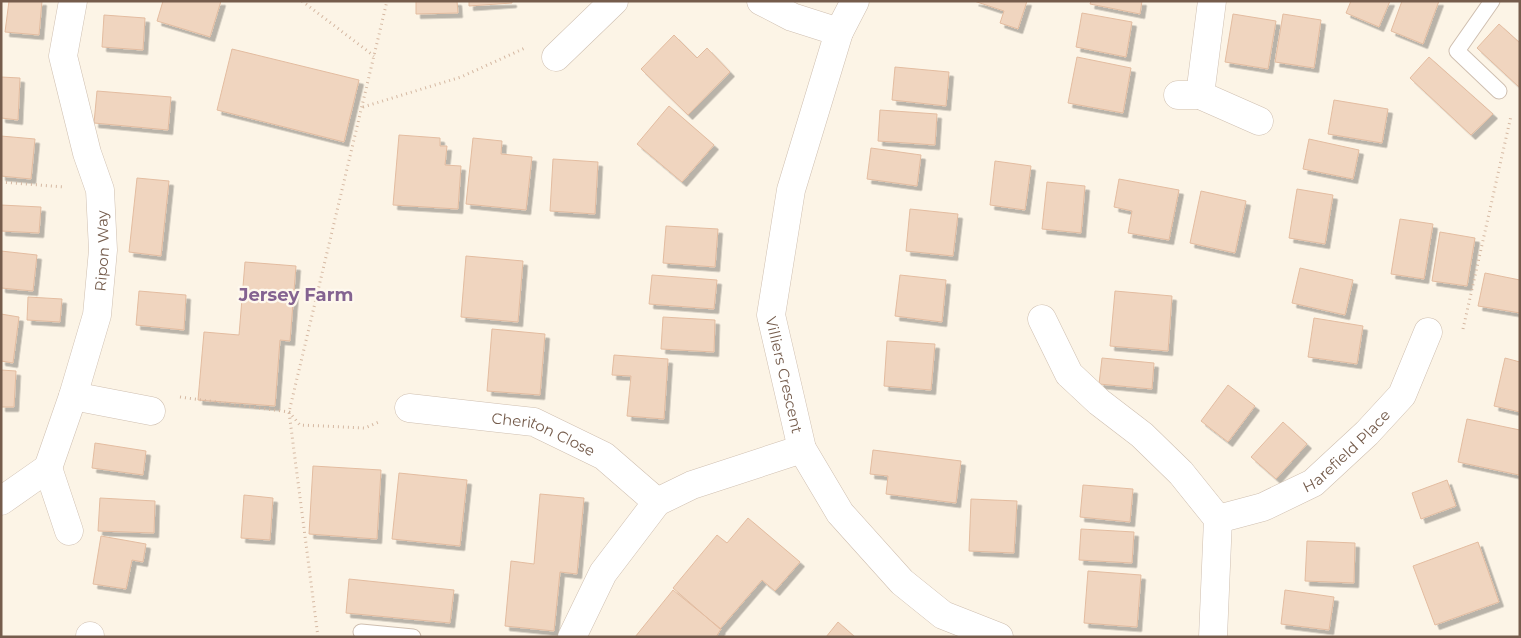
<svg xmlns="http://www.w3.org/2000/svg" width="1521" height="638" font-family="Montserrat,sans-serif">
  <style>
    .building { fill: #f0d5bf; stroke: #e3bca0; filter: url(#shadow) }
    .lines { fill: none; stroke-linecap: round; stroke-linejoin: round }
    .service-casing { stroke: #cfbfb0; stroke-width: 17 }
    .minor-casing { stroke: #cfbfb0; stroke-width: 29 }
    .path { stroke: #d5b8a2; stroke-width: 3; stroke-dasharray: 1 4; stroke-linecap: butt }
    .service { stroke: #fff; stroke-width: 15 }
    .minor { stroke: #fff; stroke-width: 28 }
    .labels { text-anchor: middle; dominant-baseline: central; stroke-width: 4.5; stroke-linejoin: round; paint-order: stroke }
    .street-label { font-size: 15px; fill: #755c4c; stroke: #fef8ed }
    .quarter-label { font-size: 18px; font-weight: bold; fill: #846391; stroke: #fef8ed }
  </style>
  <defs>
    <filter id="shadow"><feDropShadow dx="4.5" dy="4.5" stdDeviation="0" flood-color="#0004"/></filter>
  </defs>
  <rect width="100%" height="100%" fill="#fcf4e6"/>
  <path class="building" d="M9,1H42L39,35L5,32Z
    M163,1H221L210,37L157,21Z
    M416,1H457L458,13L416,14Z
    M469,1H512V3L469,6Z
    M974,1H1027L1018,29L1000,23L1004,11Z
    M1091,1H1142L1140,14L1090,4Z
    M1351,1H1390L1379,27L1346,13Z
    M1402,1H1439L1423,44L1391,31Z
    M1082,13L1132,22L1126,57L1076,47Z
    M1233,14L1276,21L1268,69L1225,62Z
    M1283,14L1321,20L1314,68L1275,62Z
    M104,15L145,18L143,50L102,47Z
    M1499,24L1520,43L1519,87L1477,48Z
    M674,35L697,58L707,48L730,72L688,115L641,69Z
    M232,49L359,80L344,142L217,110Z
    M1077,57L1131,68L1123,113L1068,103Z
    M1429,57L1493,114L1471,135L1410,78Z
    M895,67L949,72L946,106L892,100Z
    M1,77L20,78L18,120L1,118Z
    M97,91L171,97L168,130L94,123Z
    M1334,100L1388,109L1382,143L1328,134Z
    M669,106L714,145L682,182L637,144Z
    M880,110L937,114L935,145L878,141Z
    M399,135L440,138V146H447L445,165L461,166L458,209L393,205Z
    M1,136L35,139L31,179L1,176Z
    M473,138L502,141L501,154L532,157L526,210L466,204Z
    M1309,139L1359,150L1353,179L1303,169Z
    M871,148L921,155L917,186L867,179Z
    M553,159L598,162L595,214L550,211Z
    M995,161L1031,166L1025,210L990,205Z
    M137,178L169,181L161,256L129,252Z
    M1119,179L1179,190L1169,240L1128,233L1132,211L1114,207Z
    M1047,182L1085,186L1081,233L1042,229Z
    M1297,189L1333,195L1325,244L1289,238Z
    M1201,191L1246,201L1235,253L1190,243Z
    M1,205L41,207L39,233L1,231Z
    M910,209L958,214L953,256L906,251Z
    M1400,219L1433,224L1424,279L1391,274Z
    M666,226L718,229L715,267L663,263Z
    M1440,232L1475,238L1467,286L1432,281Z
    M1,251L37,255L33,291L1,288Z
    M466,256L523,261L518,322L461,317Z
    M245,262L296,266L290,341L280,340L275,406L198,400L204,332L239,335Z
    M1300,268L1353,280L1345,315L1292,303Z
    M1485,273L1520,280V313L1478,306Z
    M652,275L717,280L714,309L649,304Z
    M900,275L946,280L942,322L895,316Z
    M139,291L186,295L184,330L136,325Z
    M1115,291L1172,296L1168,351L1110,346Z
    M28,297L62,299L60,322L27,320Z
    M1,314L19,317L13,363L1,361Z
    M663,317L715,320L714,352L661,349Z
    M1314,318L1363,326L1357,364L1308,357Z
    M492,329L545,334L540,395L487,391Z
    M887,341L935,344L931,390L884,386Z
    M614,355L668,359L664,419L627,416L631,376L612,375Z
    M1102,358L1154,363L1152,389L1099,384Z
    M1505,358L1520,362V412L1494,406Z
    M1,370L16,371L14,407H1Z
    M1228,385L1255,406L1228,442L1201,421Z
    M1467,419L1520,430L1519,475L1458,462Z
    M1283,422L1307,444L1276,479L1251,457Z
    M95,443L146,451L143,475L92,468Z
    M873,450L961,461L956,503L886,494L888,476L870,474Z
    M313,466L381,470L377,539L309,534Z
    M399,473L467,480L460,546L392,539Z
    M1447,480L1456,506L1421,519L1412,493Z
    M1083,485L1133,489L1130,522L1080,517Z
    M540,494L584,498L577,574L560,572L554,631L505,626L511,561L534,564Z
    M244,495L273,498L270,540L241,538Z
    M100,498L155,501L154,533L98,531Z
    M971,499L1017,501L1014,553L969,551Z
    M748,518L800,562L775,591L762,580L720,629L673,588L717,535L727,543Z
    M1081,529L1134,532L1132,563L1079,560Z
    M101,536L146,544L143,562L132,560L126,589L93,584Z
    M1307,541L1355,543L1354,583L1305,581Z
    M1478,542L1499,602L1435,625L1413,566Z
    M1088,571L1141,575L1137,627L1084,623Z
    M349,579L454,590L450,623L346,613Z
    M673,590L721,629L716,637H635Z
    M1285,590L1334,597L1329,630L1281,624Z
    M838,622L855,637H826Z"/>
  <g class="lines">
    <g class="service-casing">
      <path id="service" d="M1492,1L1457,51L1499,91
        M361,632L413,637"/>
    </g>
    <g class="minor-casing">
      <g id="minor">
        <path d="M761,1L792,17L839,32"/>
        <path id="s1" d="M855,1L839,32L791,190L771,315L802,449L840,513L902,582L943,615L999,637"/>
        <path d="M556,57L614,1"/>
        <path d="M1178,95H1200L1259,121"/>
        <path d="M1200,95L1212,1"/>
        <path d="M1042,319L1069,374L1099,402L1142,435L1181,473L1218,519L1213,637"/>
        <path d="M73,396L151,411"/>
        <path id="s2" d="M409,408L534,422L604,456L657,502"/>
        <path id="s3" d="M48,468L73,396L97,315L103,250L100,190L87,153L63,56L73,1"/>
        <path d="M1,501L48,468L69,531"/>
        <path id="s4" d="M1218,519L1263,507L1313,483L1367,433L1402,395L1428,332"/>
        <path d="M90,637V636"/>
        <path d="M572,637L603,573L657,502L692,485L802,449"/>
      </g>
    </g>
    <path class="path" d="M302,1L374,56
      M363,107L461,77L525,48
      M1,182L64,187
      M1463,329L1511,116
      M180,397L289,412L300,425L365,428L381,421
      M318,637L289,412L387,1"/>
    <use href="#service" class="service"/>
    <use href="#minor" class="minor"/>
  </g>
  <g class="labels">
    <g class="street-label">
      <text stroke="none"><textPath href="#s3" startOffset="225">Ripon Way</textPath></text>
      <text stroke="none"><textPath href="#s1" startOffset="388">Villiers Crescent</textPath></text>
      <text stroke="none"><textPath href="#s2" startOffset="138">Cheriton Close</textPath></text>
      <text stroke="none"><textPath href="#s4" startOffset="148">Harefield Place</textPath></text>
    </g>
    <g class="quarter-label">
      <text x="296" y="295">Jersey Farm</text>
    </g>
  </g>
  <rect width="1521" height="638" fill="none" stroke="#755c4c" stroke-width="5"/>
</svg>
